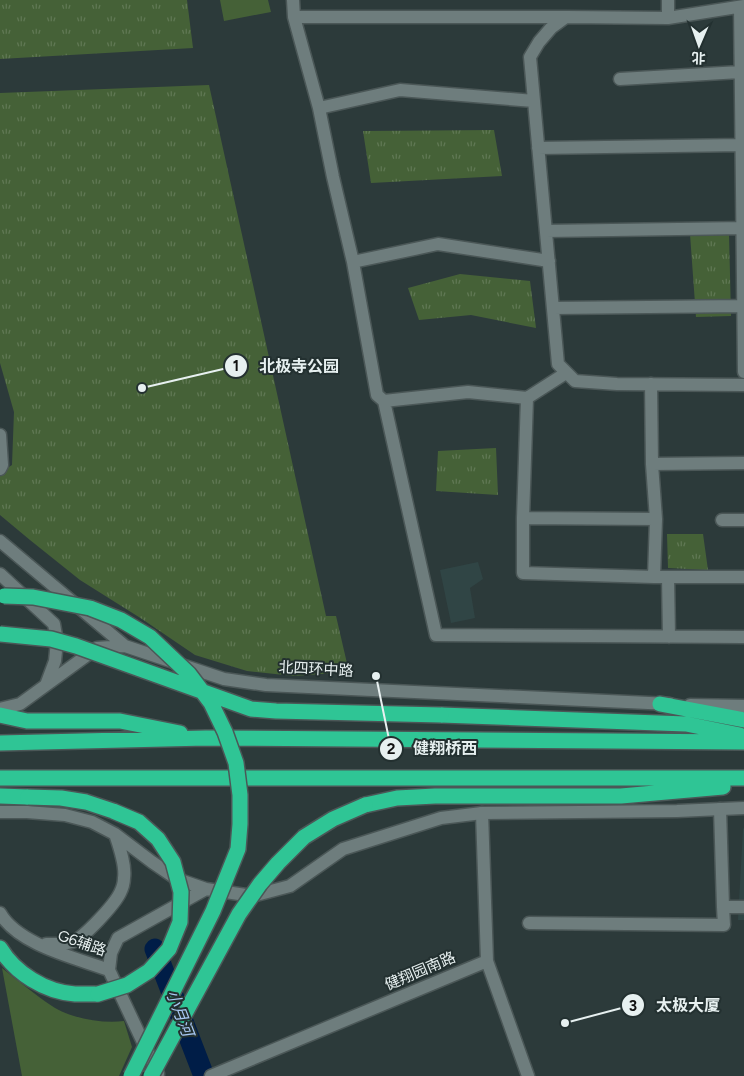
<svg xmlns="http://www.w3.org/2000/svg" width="744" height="1076" font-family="Figtree,'Noto Sans SC',sans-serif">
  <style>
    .built { fill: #304545 }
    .grass { fill: #456137 }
    .park { fill: url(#park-tufts) }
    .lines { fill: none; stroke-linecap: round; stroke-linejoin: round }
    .river { stroke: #001d47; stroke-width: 21 }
    .street-casing { stroke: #4b5757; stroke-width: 15 }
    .secondary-casing { stroke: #4b5757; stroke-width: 15 }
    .highway-casing { stroke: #4b5757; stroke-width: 18 }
    .street { stroke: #6e7d7d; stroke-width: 12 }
    .secondary { stroke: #6e7d7d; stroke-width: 12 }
    .highway { stroke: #2fc595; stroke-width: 15 }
    .highway-bridge-casing { stroke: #4b5757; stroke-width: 18; stroke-linecap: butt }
    .highway-bridge { stroke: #2fc595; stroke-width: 15 }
    .labels { text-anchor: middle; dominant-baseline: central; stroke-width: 4; stroke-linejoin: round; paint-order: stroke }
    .street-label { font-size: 15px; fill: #e7f0f0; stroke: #233030 }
    .water-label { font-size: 16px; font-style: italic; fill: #a8c8f3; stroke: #233030 }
    .leader { fill: none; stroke: #e7f0f0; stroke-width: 2 }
    .callout-dot { fill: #e7f0f0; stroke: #233030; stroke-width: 2 }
    .mark-label { font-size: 15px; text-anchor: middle; font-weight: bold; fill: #111 }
    .callout-label { font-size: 16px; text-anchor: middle; font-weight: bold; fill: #e7f0f0; stroke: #233030; stroke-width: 4; stroke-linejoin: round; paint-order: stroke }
  </style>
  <defs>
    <pattern id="park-tufts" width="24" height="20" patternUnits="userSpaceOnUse" patternTransform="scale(1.25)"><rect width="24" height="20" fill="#456137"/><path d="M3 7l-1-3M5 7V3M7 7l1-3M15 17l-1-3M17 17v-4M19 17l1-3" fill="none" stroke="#607854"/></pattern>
  </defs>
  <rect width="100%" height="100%" fill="#2c3a3a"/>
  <path class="built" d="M478,562L483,579L470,588L475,618L451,623L440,570Z
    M744,828V920H738L743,829Z"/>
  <path class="grass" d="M220,0H268L271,12L224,21Z
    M2,968C19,981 35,995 52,1006C70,1018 102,1024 124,1021L132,1047L119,1076H22Z"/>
  <path class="park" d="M0,0H187L193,48L0,59Z
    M209,85L326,616H336L349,672L294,676L247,671L195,655L142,619L80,580L30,540L0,515V473L12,465L14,412L0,363V93Z
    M494,130L502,176L371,183L363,131Z
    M690,234H729L731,316L696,317Z
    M460,274L530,281L536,328L471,315L419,320L408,288Z
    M496,448L498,495L436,491L438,451Z
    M667,534H703L708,570L668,568Z"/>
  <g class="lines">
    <path class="river" d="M155,949L204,1076"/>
    <g class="street-casing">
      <path id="street" d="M293,0L294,17
        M668,0V18
        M744,6L668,18L566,17L551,28L539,42L530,57L558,364L575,381L617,384L744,385
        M740,7L744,372
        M566,17H294L319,108L333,177L353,262L377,395L384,401L436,635L744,637
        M620,79L740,72
        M319,108L400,90L534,101
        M538,148L741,145
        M546,231L744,228
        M353,262L438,244L549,261
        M553,308L744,306
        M651,384L652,464L656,519L654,577H668L669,637
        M527,398L566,373
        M384,401L468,392L527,398L523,518V573L654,577
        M0,435L2,465L0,469
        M652,464L744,463
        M523,518L656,519
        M722,520H744
        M668,577H744
        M720,809L723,907
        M482,813L487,961L528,1076
        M529,923L724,925L723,907H744
        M211,1076L487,961"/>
    </g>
    <g class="secondary-casing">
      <path id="secondary" d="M0,541L125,646
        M0,574L54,624L57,641L55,661L46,685
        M690,705L744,706
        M0,709L20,704L97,648L125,646L224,679L266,685L670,704
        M0,812H27L65,815L92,822L115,834L152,862L177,879L206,889L252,896L290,886L343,849L441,818L482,813L677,811L744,808
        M0,913C18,945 76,958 109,970L158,1074
        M46,944C54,944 64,945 72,942C84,938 114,905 120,893C122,889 124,883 124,878C126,865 119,846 115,834
        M109,970L111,953L118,938L206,889"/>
    </g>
    <g class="highway-casing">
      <path id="highway" d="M660,704L744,720
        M0,715L27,721H120L180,733
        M441,715L686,724L740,735
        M0,743L206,738L744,742
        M0,778H744
        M0,796L28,797
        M365,805L397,798L435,796H621L723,787
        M0,948C15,973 45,992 75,994C82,994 90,994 98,994"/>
    </g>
    <use href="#street" class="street"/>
    <use href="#secondary" class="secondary"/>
    <use href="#highway" class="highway"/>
    <g class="highway-bridge-casing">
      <path id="highway-bridge" d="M4,596L33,597L90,608L121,620L150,637L189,674L211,703L225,732L236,763L240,795V824L238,849L213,911L131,1076
        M0,634L51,639L76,646L251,709L276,711L441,715
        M28,797L61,798L86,802L113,811L139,822L158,839L173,862L181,892L180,922L169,949L149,971L127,985L98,994
        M151,1076L239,914L260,884L278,863L304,837L333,819L365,805"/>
    </g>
    <use href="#highway-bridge" class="highway-bridge"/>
  </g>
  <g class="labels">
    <g class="street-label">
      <text transform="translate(316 669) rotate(3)">北四环中路</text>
      <text transform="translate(82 943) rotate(19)">G6辅路</text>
      <text transform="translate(420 971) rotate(-23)">健翔园南路</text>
    </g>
    <g class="water-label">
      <text transform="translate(180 1013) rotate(69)">小月河</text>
    </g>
  </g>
  <path class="leader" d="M142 388L236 366M376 676L391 749M565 1023L633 1005"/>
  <g class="callout-dot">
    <circle cx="142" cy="388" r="5"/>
    <circle cx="376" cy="676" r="5"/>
    <circle cx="565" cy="1023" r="5"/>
    <circle cx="236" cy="366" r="12"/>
    <circle cx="391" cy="749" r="12"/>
    <circle cx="633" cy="1005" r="12"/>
  </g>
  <g class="mark-label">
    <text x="236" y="371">1</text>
    <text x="391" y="754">2</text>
    <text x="633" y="1011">3</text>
  </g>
  <g class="callout-label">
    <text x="299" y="372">北极寺公园</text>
    <text x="445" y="754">健翔桥西</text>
    <text x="688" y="1011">太极大厦</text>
  </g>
  <g transform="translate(699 45) rotate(182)" stroke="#233030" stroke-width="4" paint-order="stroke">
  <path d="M0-4L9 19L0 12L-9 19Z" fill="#e7f0f0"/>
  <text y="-8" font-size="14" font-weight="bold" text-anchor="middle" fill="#e7f0f0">北</text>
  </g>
</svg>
